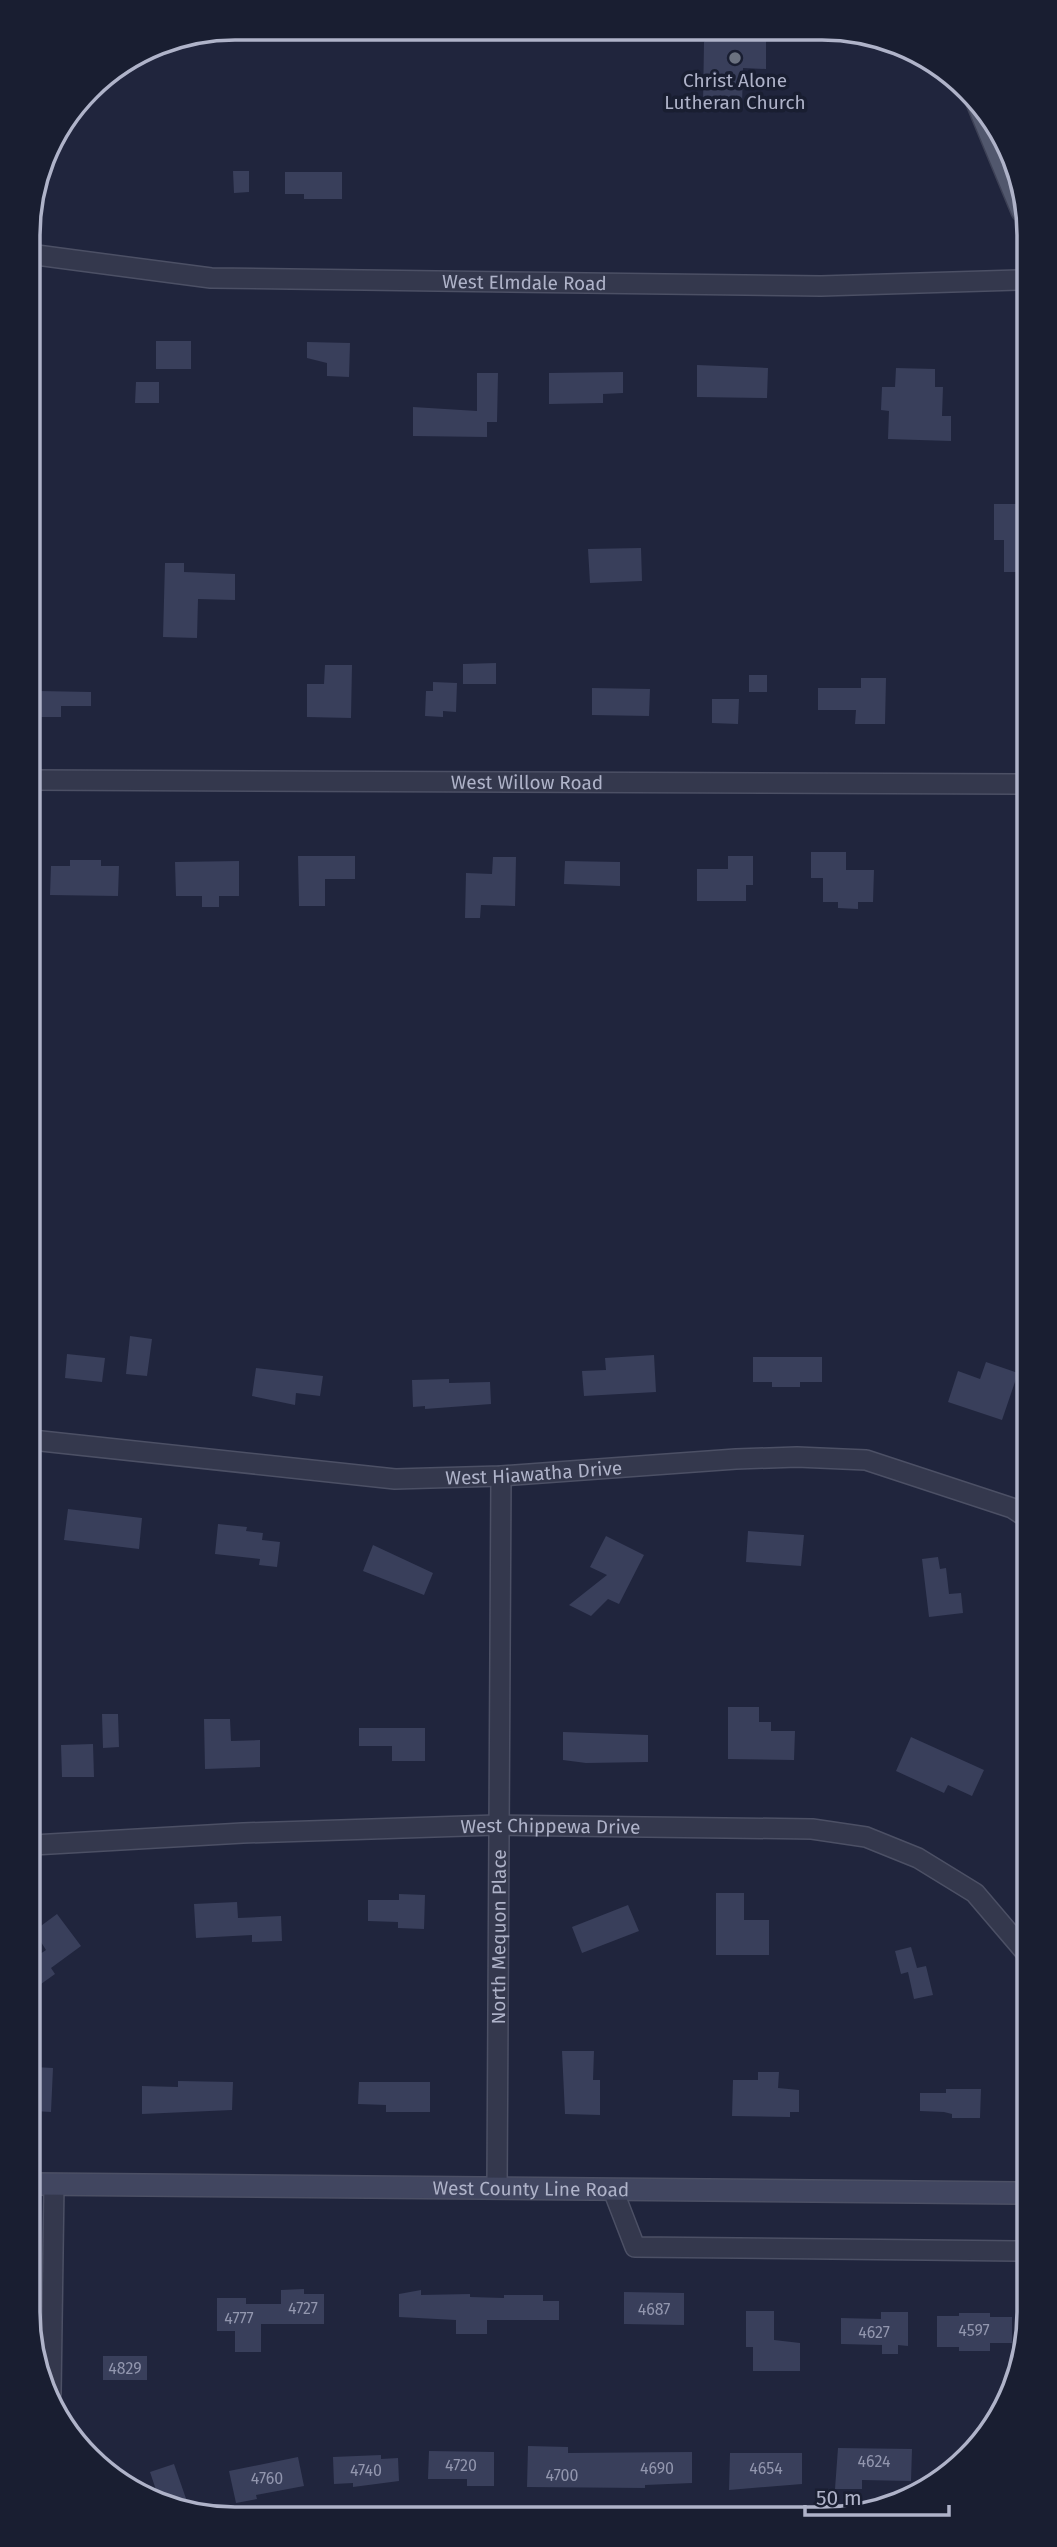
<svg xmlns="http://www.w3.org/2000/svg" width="1057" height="2547" font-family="'Fira Sans',sans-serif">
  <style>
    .building { fill: #393f5b }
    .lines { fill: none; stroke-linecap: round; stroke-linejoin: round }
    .street-casing { stroke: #4c5065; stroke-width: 22 }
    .secondary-casing { stroke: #4c5065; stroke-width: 24 }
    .primary-casing { stroke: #3d4156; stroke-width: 24 }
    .street { stroke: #34384d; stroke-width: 19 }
    .secondary { stroke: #414660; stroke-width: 21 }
    .primary { stroke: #51576d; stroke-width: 21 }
    .worship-dot { fill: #6b7280; stroke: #191e31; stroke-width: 2.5 }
    .labels { text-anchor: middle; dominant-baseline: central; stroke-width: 7; stroke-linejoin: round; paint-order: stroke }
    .number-label { font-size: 16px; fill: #9296ae }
    .poi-label { font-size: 19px; fill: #afb3c9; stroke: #191e31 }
    .street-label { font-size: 19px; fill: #afb3c9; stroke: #191e31 }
    .rim { fill: none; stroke: #afb3c9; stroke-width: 3.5 }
  </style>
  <rect width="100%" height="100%" fill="#20253d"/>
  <path class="building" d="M716,31H766V69L743,68L742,105L703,104L704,42Z
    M233,171H249V192L234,193Z
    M285,172H342V199H304V194H285Z
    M156,341H191V369H156Z
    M307,342L350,343L349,377L327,376V363L307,358Z
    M697,365L768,368L767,398L697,397Z
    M896,368L935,369V387H943L942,416H951V441L888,439L889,411L881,410L882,387H895Z
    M623,372V393L603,394V403L549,404V373Z
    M477,373H498L497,422H487V437L413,436V407L477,411Z
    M136,382H159V403H135Z
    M994,504H1023V572H1004V540H994Z
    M641,548L642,581L590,583L588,549Z
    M165,563H184V572L235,574V600L198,599L197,638L163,637Z
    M496,663V684H463V664Z
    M325,665H352L351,718L307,717V684H324Z
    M749,675H767V692H749Z
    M861,678H886L885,724H855L856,710H818V688H861Z
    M433,682L457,683L456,712L443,711V717L425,716L426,691H433Z
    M592,688L650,689L649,716L592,715Z
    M39,691L91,692V706H61V717H39Z
    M712,699H739L738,724L712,723Z
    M811,852H846V870H874L873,902H858V909L838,908V902H823V878H811Z
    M298,856H355V879H325V906H299Z
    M728,856H753V885H746V901H697V869H728Z
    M493,857H516L515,906L481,905L480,918H465L466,873L492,874Z
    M70,860H101V866H119L118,896L50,895L51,866H70Z
    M239,861V896H219V907H202V896H176L175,862Z
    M565,861L620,862V886L564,884Z
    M130,1336L152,1339L147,1376L126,1374Z
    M67,1354L105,1358L102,1382L65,1378Z
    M654,1355L656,1392L584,1396L582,1371L606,1370L605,1358Z
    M753,1357H822V1382H800V1387H772V1382H753Z
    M986,1362L1018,1373L1002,1420L948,1402L958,1371L980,1379Z
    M256,1368L323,1376L320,1396L296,1393L295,1405L252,1396Z
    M449,1379V1383L490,1382L491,1404L425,1409V1406L413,1407L412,1380Z
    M68,1509L142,1518L139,1549L64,1540Z
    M218,1524L247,1527L246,1531L263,1533L262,1540L280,1542L277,1567L259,1565L260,1559L215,1554Z
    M748,1531L804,1535L801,1566L746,1562Z
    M606,1536L644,1555L619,1604L608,1599L591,1616L569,1605L607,1575L590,1567Z
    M373,1545L433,1573L424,1595L363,1571Z
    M938,1557L940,1569L946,1568L949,1594L961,1593L963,1613L929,1617L922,1559Z
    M728,1707H759V1722H771V1731H795L794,1760L728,1759Z
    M102,1714H118L119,1747L103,1748Z
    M204,1719H230L231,1741L260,1740V1767L205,1769Z
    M359,1728H425V1761H392V1746H359Z
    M563,1732L648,1735V1762L586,1763L563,1760Z
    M911,1737L984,1770L972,1796L948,1785L944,1793L896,1771Z
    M93,1744L94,1777H62L61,1745Z
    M716,1893H744V1920H769V1955H716Z
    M399,1894L425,1895L424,1929L398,1928V1922L368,1921V1900H399Z
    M237,1902L238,1918L281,1916L282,1941L252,1942V1935L196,1938L194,1904Z
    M628,1905L639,1931L582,1953L572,1927Z
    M57,1914L81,1946L51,1968L55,1974L34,1989V1946L40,1954L46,1950L34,1931Z
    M911,1947L917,1968L926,1966L933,1995L914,1999L908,1972L901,1974L895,1951Z
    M562,2051H594L593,2080H600V2115L565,2114Z
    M34,2067L53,2068L51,2112L34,2111Z
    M758,2072H779L778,2088L799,2090V2112H790V2117L732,2116L733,2080H758Z
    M178,2081L233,2082L232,2110L142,2114V2086L178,2087Z
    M359,2082H430V2112H386V2105L358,2104Z
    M946,2089H981L980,2118H952V2114L944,2112L920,2111V2093H946Z
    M304,2289V2294H324V2324H261V2352H235V2331H217V2298H246V2304H281V2290Z
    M421,2290V2295L470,2294V2297L504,2298V2295H543V2301H559V2320H487V2334H456V2320L399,2317V2294Z
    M624,2292L684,2293V2325L624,2324Z
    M746,2311H774V2340L800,2343V2371H753V2347H746Z
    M881,2312H908V2346L898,2345V2354H882V2345L841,2344V2318L881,2319Z
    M959,2313H990V2317H1012V2343H990V2351H959V2347H937V2316H959Z
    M103,2356H147V2380H103Z
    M528,2446L568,2447V2453L692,2452V2483L645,2485V2488L527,2487Z
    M838,2448L912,2449L911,2481L862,2480V2489H835Z
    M429,2451L494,2452V2486H467V2479H428Z
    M730,2453H802V2484L729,2490Z
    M381,2455V2459L398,2458L399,2481L353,2487V2483L334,2484L333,2457Z
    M298,2457L304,2486L256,2495L257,2499L236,2503L229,2471Z
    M174,2464L191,2513L143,2497L157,2493L150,2472Z"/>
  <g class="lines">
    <g class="street-casing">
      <g id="street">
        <path id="s1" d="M29,254L211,278L821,286L1022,280"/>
        <path id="s2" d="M30,780L1024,784"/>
        <path id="s3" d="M32,1440L395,1479L501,1476L736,1459L797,1457L866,1460L1012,1508L1026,1517"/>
        <path id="s4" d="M33,1845L243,1833L497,1825L812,1829L866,1837L918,1858L975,1893L1027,1954"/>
        <path id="s5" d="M497,2189L501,1476"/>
        <path d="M613,2190L635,2247L1028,2251"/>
        <path d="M51,2393L54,2184"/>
      </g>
    </g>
    <g class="secondary-casing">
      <g id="secondary">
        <path id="s6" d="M34,2184L1028,2193"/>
      </g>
    </g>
    <g class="primary-casing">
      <path id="primary" d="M976,100L1022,211"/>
    </g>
    <use href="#street" class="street"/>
    <use href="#secondary" class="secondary"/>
    <use href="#primary" class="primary"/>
  </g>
  <circle class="worship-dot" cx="735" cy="58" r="7"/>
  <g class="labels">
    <g class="number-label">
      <text x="303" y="2308">4727</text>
      <text x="654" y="2309">4687</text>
      <text x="239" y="2318">4777</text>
      <text x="974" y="2330">4597</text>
      <text x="874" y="2332">4627</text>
      <text x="125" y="2368">4829</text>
      <text x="874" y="2461">4624</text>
      <text x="461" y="2465">4720</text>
      <text x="657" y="2468">4690</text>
      <text x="766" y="2468">4654</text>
      <text x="366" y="2470">4740</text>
      <text x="562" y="2475">4700</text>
      <text x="267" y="2478">4760</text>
    </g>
    <g class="poi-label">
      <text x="735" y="80">Christ Alone<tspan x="735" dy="22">Lutheran Church</tspan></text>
    </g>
    <g class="street-label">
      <text stroke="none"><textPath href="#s1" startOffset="497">West Elmdale Road</textPath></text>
      <text stroke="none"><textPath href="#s2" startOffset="497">West Willow Road</textPath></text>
      <text stroke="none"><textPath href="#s3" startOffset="504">West Hiawatha Drive</textPath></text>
      <text stroke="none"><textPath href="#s4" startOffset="518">West Chippewa Drive</textPath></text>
      <text stroke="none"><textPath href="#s5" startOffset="252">North Mequon Place</textPath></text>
      <text stroke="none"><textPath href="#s6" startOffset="497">West County Line Road</textPath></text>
    </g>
  </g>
  <path d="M0 0H1057V2547H0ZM235 40H822A195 195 0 0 1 1017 235V2312A195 195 0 0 1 822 2507H235A195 195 0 0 1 40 2312V235A195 195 0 0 1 235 40Z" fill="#191e31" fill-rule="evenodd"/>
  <path class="rim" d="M235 40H822A195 195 0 0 1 1017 235V2312A195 195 0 0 1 822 2507H235A195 195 0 0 1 40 2312V235A195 195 0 0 1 235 40Z"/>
  <path d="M805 2505v10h144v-10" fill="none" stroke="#afb3c9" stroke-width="3.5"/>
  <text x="816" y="2505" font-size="21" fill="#afb3c9" stroke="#191e31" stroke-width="5" paint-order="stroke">50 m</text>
</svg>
